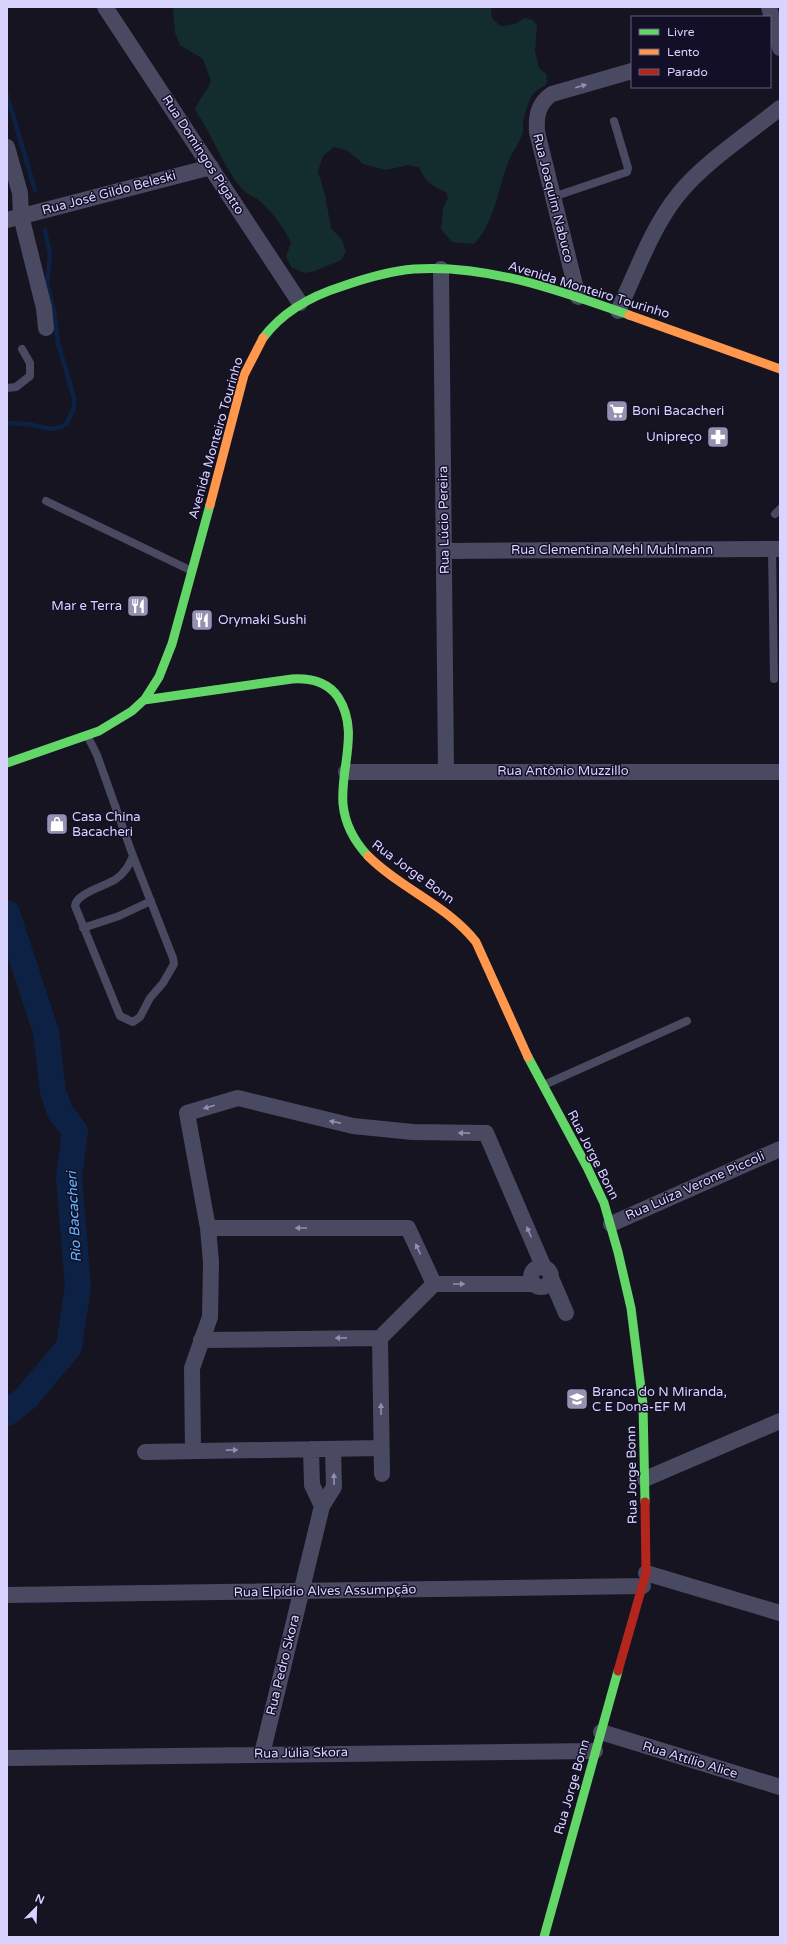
<svg xmlns="http://www.w3.org/2000/svg" width="787" height="1944" font-family="'Varela Round',sans-serif">
  <style>
    .green { fill: #132c2d }
    .lines { fill: none; stroke-linecap: round; stroke-linejoin: round }
    .stream { stroke: #0d2144; stroke-width: 4.5 }
    .river { stroke: #0d2144; stroke-width: 26 }
    .lane { stroke: #4a4962; stroke-width: 8 }
    .street { stroke: #4a4962; stroke-width: 16 }
    .fast { stroke: #63d668; stroke-width: 9 }
    .slow { stroke: #ff974d; stroke-width: 9 }
    .jam { stroke: #b3261e; stroke-width: 9 }
    .oneway { fill: #928eb0 }
    .labels { text-anchor: middle; dominant-baseline: central; stroke-width: 3; stroke-linejoin: round; paint-order: stroke }
    .street-label { font-size: 13px; fill: #d9d4ff; stroke: #130f26 }
    .poi-label { font-size: 13px; fill: #d9d4ff; stroke: #130f26; text-anchor: start }
    .water-label { font-size: 14px; font-style: italic; fill: #62b6ff; stroke: #130f26 }
  </style>
  <rect width="100%" height="100%" fill="#161421"/>
  <path class="green" d="M173,7H491L492,19L501,26L515,24L525,18L533,20L537,26L535,51L539,68L546,74C549,89 544,84 535,92C530,96 526,111 524,117C522,122 524,127 523,132C520,143 513,150 509,160C498,187 495,222 474,244L452,242L441,229L443,208L448,198L446,192C432,187 425,181 419,167L408,165L386,170L363,164L348,151L334,147L323,156L318,171L325,195L331,228L342,240L346,252L341,260L315,271L304,273L291,267L286,256L291,243C286,230 271,211 260,201C255,197 249,196 244,191C225,171 212,134 195,110C199,98 207,92 211,81L203,59L180,45L175,33Z"/>
  <g class="lines">
    <path class="stream" d="M7,95L35,190
      M7,423L27,424L52,429L61,427L67,423L74,408V398L58,343L54,312L47,284L50,255L45,230"/>
    <path class="river" d="M7,913L46,1032L53,1091L60,1112L75,1131L69,1177L78,1286L69,1347L25,1399L7,1413"/>
    <path class="lane" d="M553,197L627,172L628,168L614,121
      M7,388L16,387L30,376V363L22,349
      M46,501L192,571
      M775,514L780,509
      M772,549L774,679
      M88,737L97,755L133,856L173,958L174,964L163,983L150,998L140,1017L133,1022L120,1016L75,906C76,893 106,886 116,879C125,873 129,865 133,856
      M83,928L119,916L151,901
      M544,1085L687,1021"/>
    <path class="street" d="M105,7L300,303
      M769,7L780,48
      M7,147L20,193L21,216L44,308L46,328
      M7,220L211,167
      M441,269L446,771
      M578,297L537,132C536,116 538,103 552,94L632,71
      M618,311C636,273 652,227 678,195C702,164 749,133 780,108
      M444,551L780,549
      M346,772H780
      M611,1224L780,1149
      M208,1228H408L434,1284
      M531 1277a10 10 0 1 1 20 0a10 10 0 1 1-20 0Z
      M551,1278L566,1313
      M201,1340L380,1338
      M311,1449L312,1485L322,1506
      M193,1451L192,1368L210,1317L211,1262L208,1228L187,1113L238,1098L353,1126L413,1132L486,1133L544,1268
      M145,1452L381,1448
      M382,1474L380,1338L434,1284H533
      M645,1479L780,1421
      M646,1573L780,1613
      M7,1595L643,1586
      M601,1732L780,1787
      M262,1754L322,1506L334,1487L333,1449
      M7,1758L595,1751"/>
    <path class="fast" d="M263,338C283,311 311,296 343,286C366,278 390,271 414,269C488,264 561,291 629,315
      M144,700L292,679C310,678 327,681 338,697C360,731 340,768 343,804C345,825 354,841 368,856
      M7,763L99,731L132,711L145,699L159,677L172,644L210,505
      M528,1057L587,1167L604,1203L618,1252L631,1308L643,1404L645,1502
      M544,1937L618,1671"/>
    <path class="slow" d="M629,315L780,369
      M210,505L244,375L263,338
      M368,856C401,889 447,905 476,942L528,1057"/>
    <path class="jam" d="M618,1671L646,1573L645,1502"/>
  </g>
  <defs><path id="oneway-solid" d="M-6-.8H1V-3.2L6.5 0L1 3.2V.8H-6Z"/></defs>
  <g class="oneway">
    <use href="#oneway-solid" transform="translate(581 86) rotate(-16)"/>
    <use href="#oneway-solid" transform="translate(209 1107) rotate(164)"/>
    <use href="#oneway-solid" transform="translate(335 1122) rotate(-169)"/>
    <use href="#oneway-solid" transform="translate(464 1133) rotate(-179)"/>
    <use href="#oneway-solid" transform="translate(301 1228) rotate(180)"/>
    <use href="#oneway-solid" transform="translate(529 1232) rotate(-113)"/>
    <use href="#oneway-solid" transform="translate(418 1249) rotate(-115)"/>
    <use href="#oneway-solid" transform="translate(459 1284)"/>
    <use href="#oneway-solid" transform="translate(341 1338) rotate(179)"/>
    <use href="#oneway-solid" transform="translate(381 1409) rotate(-91)"/>
    <use href="#oneway-solid" transform="translate(232 1450) rotate(-1)"/>
    <use href="#oneway-solid" transform="translate(334 1479) rotate(-91)"/>
  </g>
  <defs>
    <g id="supermarket-square" transform="scale(1.15)"><rect x="-9" y="-9" width="18" height="18" rx="4" fill="#9591b1" stroke="#130f26"/><path d="M-6-5.5h2.5l.6 2H6L4.5 2H-2.5L-4.4-4H-6ZM-1.5 3.2a1.3 1.3 0 1 0 .1 0ZM3 3.2a1.3 1.3 0 1 0 .1 0Z" fill="#fff"/></g>
    <g id="pharmacy-square" transform="scale(1.15)"><rect x="-9" y="-9" width="18" height="18" rx="4" fill="#9591b1" stroke="#130f26"/><path d="M-2-6h4v4h4v4h-4v4h-4v-4h-4v-4h4Z" fill="#fff"/></g>
    <g id="restaurant-square" transform="scale(1.15)"><rect x="-9" y="-9" width="18" height="18" rx="4" fill="#9591b1" stroke="#130f26"/><path d="M-5-6h1v4h1v-4h1v4h1v-4h1v5L-1.5 .5V6h-2V.5L-5-1ZM5-6V6H3V1.5H1.5Q1.5-4 5-6Z" fill="#fff"/></g>
    <g id="shop-square" transform="scale(1.15)"><rect x="-9" y="-9" width="18" height="18" rx="4" fill="#9591b1" stroke="#130f26"/><path d="M-5-2.5h2.3a2.7 3.5 0 0 1 5.4 0H5L5.5 6h-11ZM-1.5-2.5h3a1.5 2.3 0 0 0-3 0Z" fill="#fff"/></g>
    <g id="school-square" transform="scale(1.15)"><rect x="-9" y="-9" width="18" height="18" rx="4" fill="#9591b1" stroke="#130f26"/><path d="M0-5L7-2L0 1L-7-2ZM-4 1L0 2.5L4 1V4Q0 6-4 4Z" fill="#fff"/></g>
  </defs>
  <g fill-rule="evenodd">
    <use href="#supermarket-square" x="617" y="411"/>
    <use href="#pharmacy-square" x="718" y="437"/>
    <use href="#restaurant-square" x="138" y="606"/>
    <use href="#restaurant-square" x="202" y="620"/>
    <use href="#shop-square" x="57" y="824"/>
    <use href="#school-square" x="577" y="1399"/>
  </g>
  <g class="labels">
    <g class="street-label">
      <text transform="translate(203 155) rotate(57)">Rua Domingos Pigatto</text>
      <text transform="translate(109 193) rotate(-15)">Rua José Gildo Beleski</text>
      <text transform="translate(553 198) rotate(76)">Rua Joaquim Nabuco</text>
      <text transform="translate(589 290) rotate(17)">Avenida Monteiro Tourinho</text>
      <text transform="translate(216 438) rotate(-74)">Avenida Monteiro Tourinho</text>
      <text transform="translate(444 520) rotate(-91)">Rua Lúcio Pereira</text>
      <text x="612" y="550">Rua Clementina Mehl Muhlmann</text>
      <text x="563" y="771">Rua Antônio Muzzillo</text>
      <text transform="translate(413 872) rotate(36)">Rua Jorge Bonn</text>
      <text transform="translate(593 1155) rotate(63)">Rua Jorge Bonn</text>
      <text transform="translate(695 1186) rotate(-24)">Rua Luíza Verone Piccoli</text>
      <text transform="translate(632 1475) rotate(-91)">Rua Jorge Bonn</text>
      <text transform="translate(325 1591) rotate(-1)">Rua Elpídio Alves Assumpção</text>
      <text transform="translate(283 1665) rotate(-76)">Rua Pedro Skora</text>
      <text transform="translate(301 1753) rotate(-1)">Rua Júlia Skora</text>
      <text transform="translate(690 1760) rotate(17)">Rua Attílio Alice</text>
      <text transform="translate(572 1787) rotate(-74)">Rua Jorge Bonn</text>
    </g>
    <g class="poi-label">
      <text x="632" y="411">Boni Bacacheri</text>
      <text x="702" y="437" text-anchor="end">Unipreço</text>
      <text x="122" y="606" text-anchor="end">Mar e Terra</text>
      <text x="218" y="620">Orymaki Sushi</text>
      <text x="72" y="817">Casa China<tspan x="72" dy="15">Bacacheri</tspan></text>
      <text x="592" y="1392">Branca do N Miranda,<tspan x="592" dy="15">C E Dona-EF M</tspan></text>
    </g>
    <g class="water-label">
      <text transform="translate(74 1217) rotate(-93)">Rio Bacacheri</text>
    </g>
  </g>
  <rect width="787" height="1944" fill="none" stroke="#d9d4ff" stroke-width="16"/>
  <rect x="631" y="16" width="140" height="72" fill="#130f26" stroke="#625e7d"/>
  <rect x="639" y="29" width="20" height="6" fill="#63d668" stroke="#625e7d"/>
  <text x="667" y="36" font-size="12" fill="#d9d4ff">Livre</text>
  <rect x="639" y="49" width="20" height="6" fill="#ff974d" stroke="#625e7d"/>
  <text x="667" y="56" font-size="12" fill="#d9d4ff">Lento</text>
  <rect x="639" y="69" width="20" height="6" fill="#b3261e" stroke="#625e7d"/>
  <text x="667" y="76" font-size="12" fill="#d9d4ff">Parado</text>
  <g transform="translate(36 1908) rotate(23)" stroke="#130f26" stroke-width="3" paint-order="stroke">
  <path d="M0-3L7 15L0 10L-7 15Z" fill="#d9d4ff"/>
  <text y="-6" font-size="11" font-weight="bold" text-anchor="middle" fill="#d9d4ff">N</text>
  </g>
</svg>
